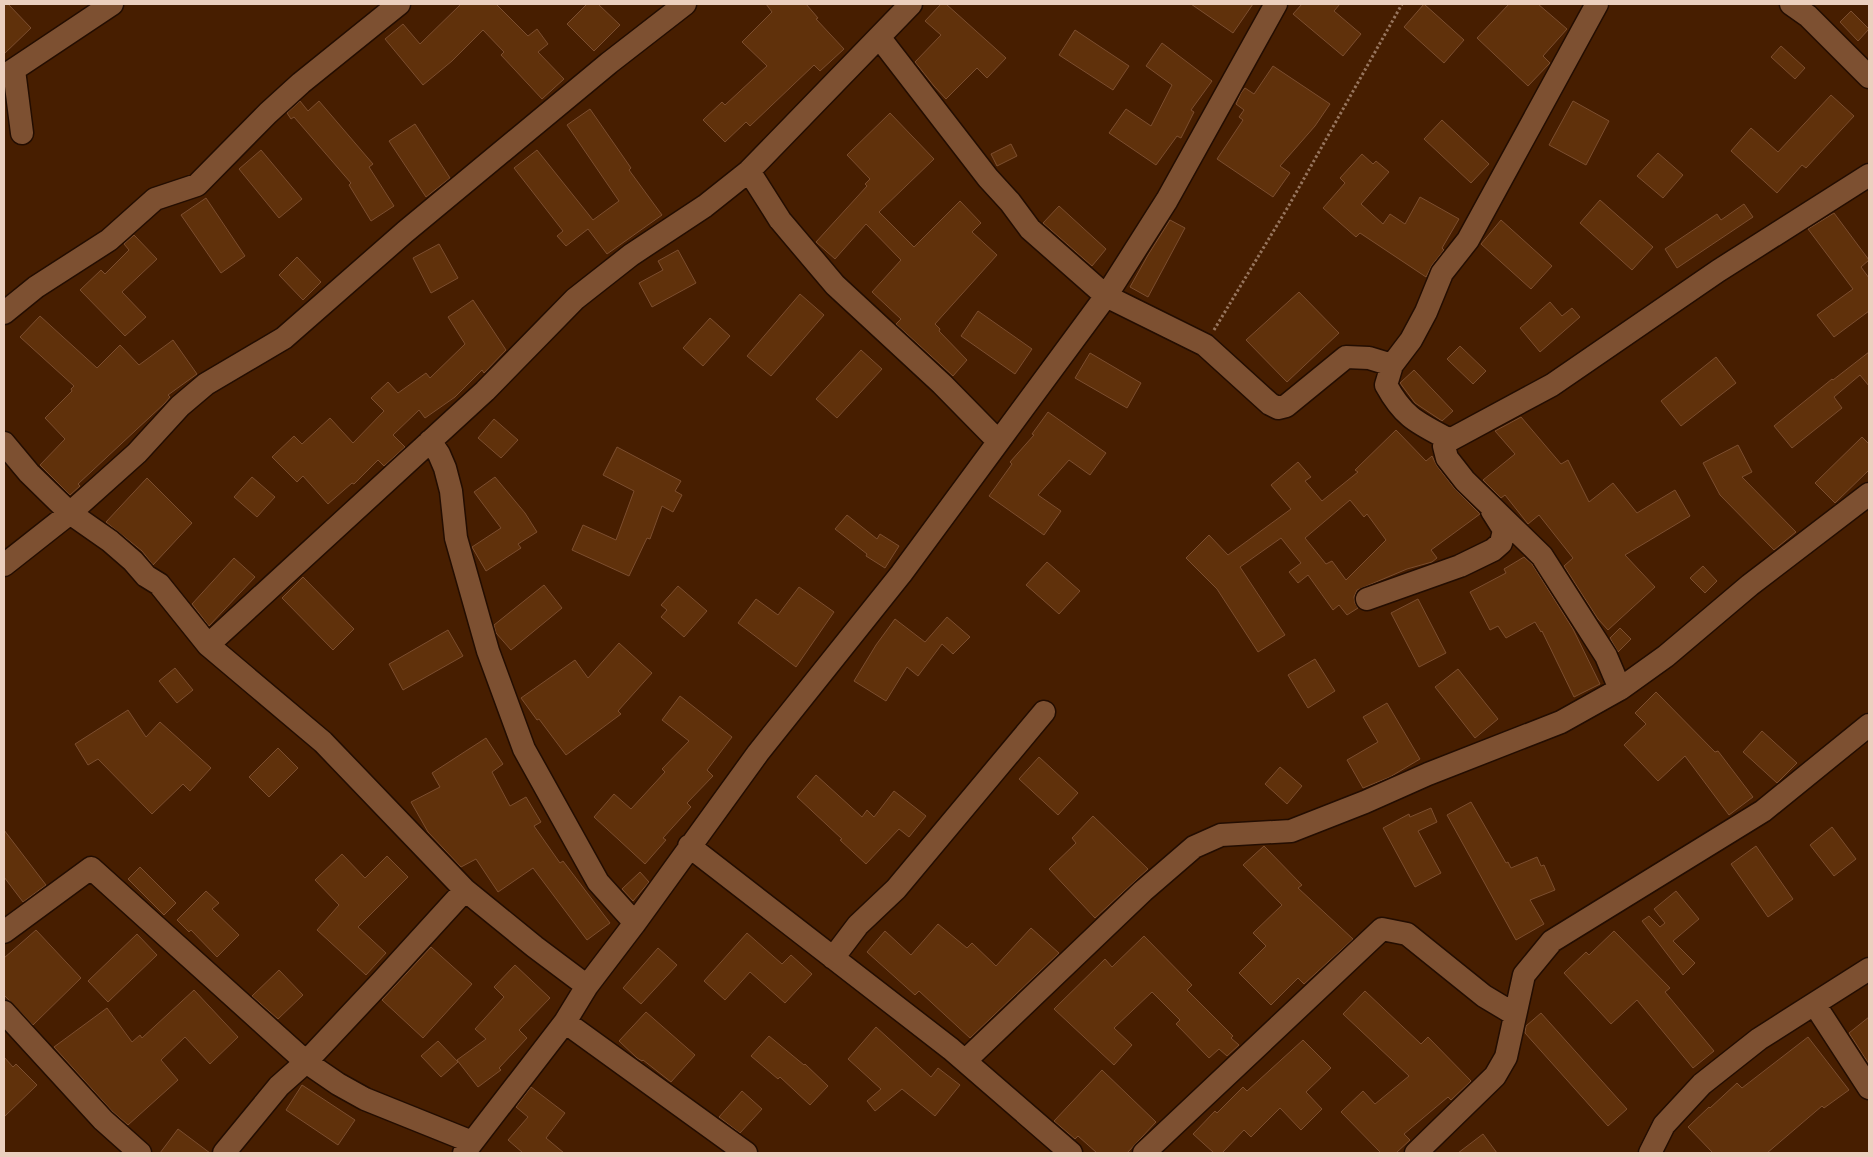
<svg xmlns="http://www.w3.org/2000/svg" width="1873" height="1157" font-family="Ubuntu,sans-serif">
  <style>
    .building { fill: #60310b; stroke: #7c4e2f; fill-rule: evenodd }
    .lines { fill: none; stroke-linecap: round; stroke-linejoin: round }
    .minor-casing { stroke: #230d01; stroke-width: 25 }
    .path { stroke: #97755d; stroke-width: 3; stroke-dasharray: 2.5 2.5; stroke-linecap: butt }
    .minor { stroke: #7d5031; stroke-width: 22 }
  </style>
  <rect width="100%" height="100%" fill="#471e00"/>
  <path class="building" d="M4,4H8L31,28L4,54Z
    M461,4H496L528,36L537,29L548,44L538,52L564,79L542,99L501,55L504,52L483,30L452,61L423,85L385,39L403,24L420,44Z
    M587,4H598L620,25L594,51L567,24Z
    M766,4H806L818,18L816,19L844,49L820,71L814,65L750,126L746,122L725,142L703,120L722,102L725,105L767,66L742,42L772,12Z
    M941,4H946L1006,58L987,78L977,68L946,99L934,86L915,62L941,35L925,21Z
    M1191,4H1253L1233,33Z
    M1302,4H1340L1334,11L1361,34L1343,56L1293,14Z
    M1424,4L1464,40L1444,63L1404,27Z
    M1509,4H1538L1567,29L1543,56L1550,63L1528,86L1477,38Z
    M1851,11L1869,29L1858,41L1840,22Z
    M1075,30L1129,66L1113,90L1059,55Z
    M1162,43L1212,81L1191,110L1194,112L1181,138L1177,136L1156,165L1109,133L1126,109L1151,126L1172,85L1146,66Z
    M1781,46L1805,68L1795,79L1771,57Z
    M1273,66L1330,104L1315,126L1280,166L1290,173L1273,197L1217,159L1243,120L1239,117L1244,110L1236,104L1241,93L1245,88L1254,94Z
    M1831,95L1854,116L1806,168L1802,165L1777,193L1731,151L1751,128L1778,152Z
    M300,101L308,111L319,101L373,164L369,167L394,206L371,221L349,185L351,183L294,117L291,119L287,113Z
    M1573,101L1609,121L1586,165L1549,145Z
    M590,109L631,168L629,170L662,215L607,254L588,229L566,246L557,236L563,231L514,168L537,150L593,220L619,201L567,125Z
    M890,113L934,159L879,212L914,247L960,201L981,223L972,232L997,255L935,324L940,329L939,331L967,360L953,376L896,324L901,319L872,292L901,260L866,224L835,259L816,242L867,186L865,184L870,179L847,155Z
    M1442,120L1489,164L1471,183L1424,139Z
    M415,124L450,178L426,197L389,141Z
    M1011,144L1017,156L997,166L991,154Z
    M261,150L302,199L279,218L239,169Z
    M1658,153L1683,175L1663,198L1637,176Z
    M1362,154L1373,164L1376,161L1389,172L1361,204L1383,224L1390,214L1405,224L1420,197L1459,219L1442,248L1444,250L1432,265L1426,277L1360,233L1356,237L1323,208L1345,183L1340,178Z
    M206,198L245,256L221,273L181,215Z
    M1600,200L1653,247L1632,270L1580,223Z
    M1744,204L1753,217L1677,268L1665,249L1717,214L1721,220Z
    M1059,206L1106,249L1092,266L1043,223Z
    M1834,213L1869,260L1861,267L1869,278V311L1834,337L1817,315L1853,289L1808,229Z
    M1170,220L1185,228L1148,297L1130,287L1148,255Z
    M1501,220L1552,266L1531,289L1481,244Z
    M134,235L157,259L122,292L146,317L125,336L80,290L101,270L105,274L129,250L124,244Z
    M439,244L458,278L431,293L413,258Z
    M678,250L696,283L652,307L639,283L663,270L658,261Z
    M297,257L321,282L303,300L279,275Z
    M1299,292L1339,333L1287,382L1246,340Z
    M800,294L824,315L771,376L747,356Z
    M473,300L506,350L484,373L482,370L455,397L425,418L419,410L393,435L405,447L384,466L378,460L354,484L352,483L328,504L303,476L297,482L272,457L294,436L302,444L330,418L353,443L384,411L371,398L388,382L398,393L426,373L430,378L465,344L448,317Z
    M1550,302L1562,316L1572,308L1580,317L1540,352L1520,328Z
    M978,311L1032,349L1015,374L961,336Z
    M40,316L97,368L120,345L139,365L173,340L197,374L168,395L170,397L165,403L78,484L80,486L70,495L40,465L65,439L45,418L72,391L71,389L74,386L20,337Z
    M710,318L730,336L703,366L683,348Z
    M1460,346L1486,371L1473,384L1447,359Z
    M861,350L882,369L837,418L816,399Z
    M1869,352V386L1860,375L1834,397L1842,408L1792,448L1774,426L1832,379L1833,380Z
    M1090,353L1141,383L1127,408L1075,378Z
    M1716,357L1736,383L1681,426L1661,401Z
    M1414,370L1453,411L1442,421L1415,403L1400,383Z
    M1048,412L1106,453L1090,475L1069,460L1038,495L1061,511L1044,535L989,496L1012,464L1010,462L1034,435L1032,434Z
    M1521,417L1561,464L1568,460L1589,502L1613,483L1637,513L1675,490L1690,516L1625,555L1655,587L1608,630L1598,619L1564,566L1573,558L1539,515L1528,524L1505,495L1501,498L1483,480L1515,454L1495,431Z
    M494,419L518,440L501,458L478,438Z
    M1396,430L1426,461L1432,456L1437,466L1455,489L1480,514L1431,550L1437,558L1432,562L1407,569L1357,590L1354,597L1355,603L1358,608L1347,615L1339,605L1333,610L1308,575L1298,583L1289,572L1301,563L1281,538L1240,567L1285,635L1258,652L1217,589L1186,558L1209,535L1228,555L1291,509L1271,485L1298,462L1311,477L1305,481L1322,501L1358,472L1355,470ZM1350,500L1364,517L1367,514L1386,540L1346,580L1332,561L1326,564L1305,538Z
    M1862,437L1869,444V470L1835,503L1815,483Z
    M1738,445L1752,472L1742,477L1796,532L1774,550L1720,495L1703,463Z
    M617,447L681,481L675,491L682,495L673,512L662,506L650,539L647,538L629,576L572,550L583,525L616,540L634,491L603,475Z
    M252,477L275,497L257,517L234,497Z
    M495,477L525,513L537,532L518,544L521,548L486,571L472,547L501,528L474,492Z
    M147,478L192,523L153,565L142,551L106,522Z
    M847,515L877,539L880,534L899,546L885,568L866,556L867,554L835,529Z
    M1524,557L1532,564L1573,629L1600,684L1574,697L1542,631L1541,632L1535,622L1506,638L1498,626L1490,630L1470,592L1506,573L1504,569Z
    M234,558L255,577L209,626L192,604Z
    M1047,562L1080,591L1059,614L1026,585Z
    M1703,566L1717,581L1705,593L1690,578Z
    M303,577L354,629L333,650L282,598Z
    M544,585L562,608L511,650L496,633L494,625Z
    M678,586L707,611L684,637L661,617L667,610L661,605Z
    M799,587L834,612L796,667L738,623L756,599L778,615Z
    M1418,599L1446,653L1419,667L1391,613Z
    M947,617L970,637L953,654L942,644L918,676L907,667L886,701L854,681L876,645L895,619L925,642Z
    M1620,628L1631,639L1618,652L1610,638Z
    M448,630L463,656L403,690L389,664Z
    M619,643L652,673L618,711L621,714L566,755L539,719L537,720L521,698L575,660L588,678Z
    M1315,659L1335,691L1308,708L1288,675Z
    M175,668L193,690L177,703L159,681Z
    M1458,669L1498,719L1475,738L1435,687Z
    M1656,692L1715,752L1718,751L1753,797L1729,815L1685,756L1658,781L1624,745L1646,724L1635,713Z
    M680,696L732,737L707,770L713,776L687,803L691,807L663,838L666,840L645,864L594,817L614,794L631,809L665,772L662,769L689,741L662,720Z
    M1387,703L1420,759L1390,777L1363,788L1347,760L1378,742L1363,717Z
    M128,710L146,737L160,722L211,768L190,791L183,784L152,814L98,759L88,765L75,744Z
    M1762,731L1797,763L1777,783L1743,752Z
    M486,738L503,764L492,772L510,806L526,797L541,822L534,826L560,863L563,861L610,923L587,940L533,868L498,892L476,859L461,867L428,832L411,802L440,787L432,773Z
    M278,748L298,768L269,797L249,777Z
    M1039,757L1078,793L1058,815L1019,779Z
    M1280,767L1302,786L1287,804L1265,784Z
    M816,775L862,817L867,810L874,817L894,791L926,816L909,837L899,829L866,864L840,840L842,839L797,797Z
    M1471,802L1506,863L1508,862L1511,868L1537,857L1541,866L1544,865L1555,890L1530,900L1544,924L1516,940L1447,815Z
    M1431,808L1437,822L1418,831L1441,873L1415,887L1383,828L1409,814L1410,817Z
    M1093,816L1148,869L1095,918L1049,869L1076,843L1072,838Z
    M1832,827L1856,859L1834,876L1810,845Z
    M4,830L46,885L23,902L4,877Z
    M1264,846L1302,885L1298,888L1353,939L1304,984L1298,978L1271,1005L1239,973L1266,946L1253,933L1282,905L1243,865Z
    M1756,846L1793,899L1768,917L1731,864Z
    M342,854L365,878L387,856L408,877L358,927L386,953L366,975L317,930L339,905L315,880Z
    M140,867L176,903L164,915L128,879Z
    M640,872L649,882L633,901L622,889Z
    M206,891L219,903L212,909L239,935L217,957L191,930L189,932L177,920Z
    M1676,891L1699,919L1673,941L1695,963L1683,975L1642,921L1649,916L1660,927L1665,923L1654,909Z
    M938,924L967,948L972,943L996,966L1031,928L1059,953L970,1038L919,991L915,995L867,952L885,931L911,955Z
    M36,930L81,978L33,1025L4,995V958Z
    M1614,931L1670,988L1665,992L1714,1051L1693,1068L1637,1000L1611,1024L1564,973L1586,952L1589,955Z
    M747,933L782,964L791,955L812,974L785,1003L750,972L725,1000L704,981Z
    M137,934L157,955L108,1002L88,981Z
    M1144,936L1192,985L1187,990L1233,1036L1231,1038L1239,1045L1227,1056L1219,1049L1209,1058L1176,1024L1180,1020L1152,992L1114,1028L1132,1045L1114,1065L1054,1009L1105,959L1112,967Z
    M431,947L472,984L423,1038L382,1000Z
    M658,948L677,965L641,1004L623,988Z
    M515,965L550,998L519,1030L527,1038L499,1068L501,1070L478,1087L457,1060L486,1039L475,1029L504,997L494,987Z
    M279,970L303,995L278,1019L252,996Z
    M194,990L238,1037L210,1064L185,1037L161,1060L178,1080L128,1125L112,1111L54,1047L107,1008L132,1042L140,1035L142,1038Z
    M1365,991L1421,1044L1428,1037L1471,1081L1451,1100L1448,1097L1404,1134L1410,1140L1396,1153H1381L1341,1112L1363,1091L1375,1104L1409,1076L1343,1014Z
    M646,1012L695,1055L671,1082L643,1060L642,1061L637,1058L619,1041Z
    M1541,1013L1627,1109L1608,1126L1525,1033L1526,1026Z
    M1869,1017V1064L1849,1033Z
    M876,1027L931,1077L938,1068L960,1085L935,1116L902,1089L875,1111L867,1101L881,1089L848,1059Z
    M769,1036L804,1065L805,1064L828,1086L810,1105L780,1077L778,1079L751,1056Z
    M1808,1037L1849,1090L1824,1108L1822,1106L1767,1153H1713L1688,1127L1709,1107L1710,1108L1737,1083L1742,1088Z
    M1303,1040L1331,1068L1306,1092L1322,1109L1301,1130L1280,1108L1251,1137L1244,1130L1222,1153H1214L1193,1134L1215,1111L1217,1113L1243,1087L1247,1091Z
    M438,1041L458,1062L441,1077L421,1056Z
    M4,1057L13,1067L16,1064L37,1085L4,1117Z
    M1102,1070L1156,1122L1127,1153H1097L1078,1136L1075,1139L1054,1121Z
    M302,1085L355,1120L338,1145L286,1110Z
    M531,1087L565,1113L546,1138L564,1153H523L508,1140L528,1117L516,1107Z
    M742,1091L762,1109L740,1133L719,1117Z
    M178,1129L210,1153H160Z
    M1483,1134L1497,1153H1458Z"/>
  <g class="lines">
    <g class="minor-casing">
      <path id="minor" d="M1791,4L1808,16L1869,77
        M879,37L988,178L1010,202L1030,229L1106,296L1205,345L1270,404L1278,408L1286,406L1346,357L1369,358L1392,365
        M14,70L22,133
        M4,76L112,4
        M749,171L780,220L835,285L942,384L998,441
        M4,313L36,287L109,240L155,199L197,185L268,113L301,83L399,4
        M1450,440C1418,423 1404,418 1386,385L1392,365L1411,340L1426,312L1442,273L1468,240L1597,4
        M430,441L439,454L445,468L451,491L456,538L488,651L524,749L598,882L635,923
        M4,443L29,473L70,513L110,541L133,561L146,576L159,584L208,645L323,742L465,890L535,947L587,986
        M4,565L70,513L137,453L180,406L206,384L284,338L405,232L609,63L685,4
        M1367,599L1460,566L1493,550L1501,543L1504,530L1492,511
        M208,645L485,391L575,299L631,255L705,206L749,171L911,4
        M1620,689L1606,656L1542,556L1465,481L1447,458L1444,446L1450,440L1552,385L1718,271L1869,175
        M689,846L951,1049L1071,1153
        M4,932L91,868L306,1062L382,981L465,890
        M833,958L858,925L896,889L1044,712
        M1815,1005L1869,1088
        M4,1012L103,1120L140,1153
        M565,1022L746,1153
        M965,1061L1143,891L1194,847L1221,835L1291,831L1365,802L1428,774L1561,722L1620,689L1666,656L1750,585L1869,494
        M224,1153L279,1086L306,1062L338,1084L365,1099L472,1142
        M464,1153L565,1022L587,986L635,923L758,753L901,574L1106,296L1167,200L1276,4
        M1144,1153L1382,929L1407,934L1484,996L1514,1014
        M1416,1153L1495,1076L1506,1057L1524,975L1552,941L1763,811L1869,725
        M1650,1153L1664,1125L1702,1084L1759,1039L1869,969"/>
    </g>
    <path class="path" d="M1214,330L1288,207L1402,4"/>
    <use href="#minor" class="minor"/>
  </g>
  <rect width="1873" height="1157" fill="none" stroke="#ebd0bf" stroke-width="10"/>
</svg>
